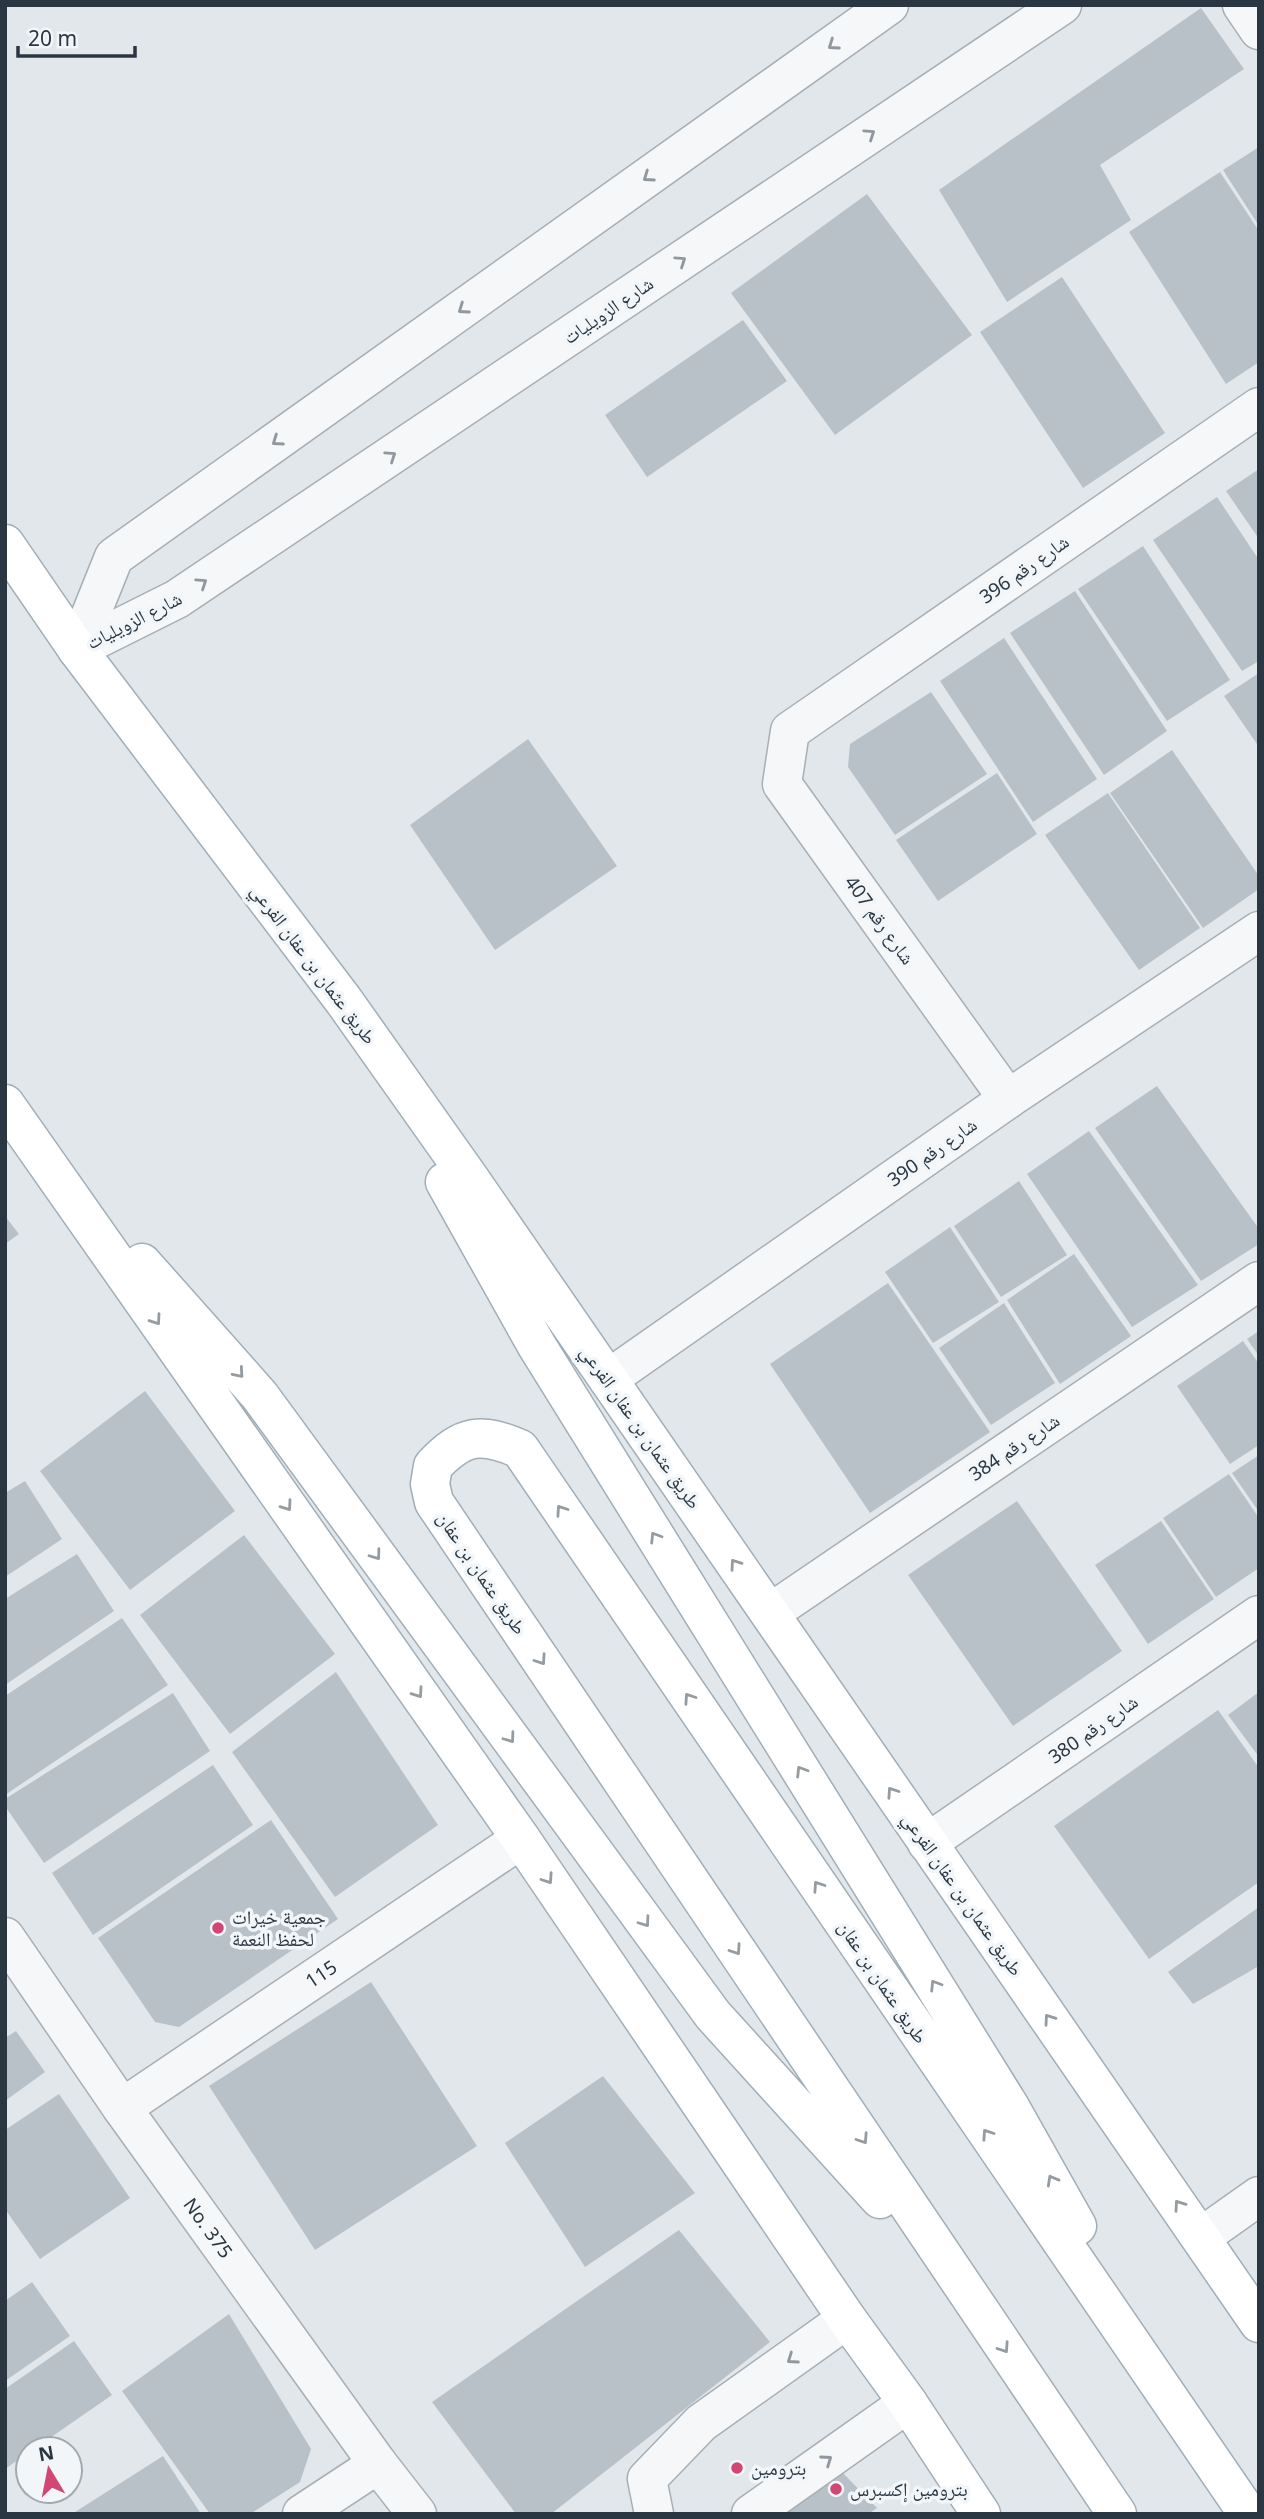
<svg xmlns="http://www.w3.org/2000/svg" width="1264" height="2519" font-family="'Noto Sans','Noto Naskh Arabic',sans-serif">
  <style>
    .building { fill: #b9c1c8 }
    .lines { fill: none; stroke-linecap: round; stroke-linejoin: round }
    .minor-casing { stroke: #a7afb5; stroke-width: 41 }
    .major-casing { stroke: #a1aeb7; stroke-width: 41 }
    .minor { stroke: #f5f7f9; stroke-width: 38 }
    .major { stroke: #fff; stroke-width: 38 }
    .oneway { stroke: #90979e }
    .oneway2 { stroke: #949ba1 }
    .poi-dot { fill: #d14673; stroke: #f2f6f8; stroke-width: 2.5 }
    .labels { text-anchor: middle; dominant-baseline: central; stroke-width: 7; stroke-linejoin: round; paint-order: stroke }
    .street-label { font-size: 19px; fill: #2a3743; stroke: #f2f6f8 }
    .poi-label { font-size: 19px; fill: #2a3743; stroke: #f2f6f8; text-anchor: start }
  </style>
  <rect width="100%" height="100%" fill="#e2e7eb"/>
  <path class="building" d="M1201,8L1244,69L1100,165L1131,220L1007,302L939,190Z
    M1259,147V226L1223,170Z
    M1220,172L1259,231V362L1226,384L1129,232Z
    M867,194L972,335L835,435L731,293Z
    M1062,277L1165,433L1083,488L980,332Z
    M743,320L787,381L647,477L605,415Z
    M1259,469V539L1226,491Z
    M1217,497L1259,560V661L1242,671L1153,540Z
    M1143,546L1230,680L1167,721L1078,589Z
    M1075,591L1167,731L1104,775L1010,633Z
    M1004,638L1097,779L1033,822L940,681Z
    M1259,673V747L1224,696Z
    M931,692L987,774L895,835L848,767L850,744Z
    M528,739L617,866L495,950L410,825Z
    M1172,750L1259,876V889L1203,928L1110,793Z
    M997,773L1037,834L938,901L896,840Z
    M1108,793L1200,928L1139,970L1045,835Z
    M1157,1086L1259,1229V1244L1201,1281L1095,1128Z
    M1089,1131L1198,1285L1132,1327L1027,1174Z
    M1019,1181L1067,1255L1001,1297L954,1226Z
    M5,1216L19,1234L5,1244Z
    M950,1227L999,1302L933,1343L885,1272Z
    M1074,1254L1131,1336L1060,1384L1007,1300Z
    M888,1283L990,1432L870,1513L770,1364Z
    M1004,1303L1055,1383L991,1425L939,1348Z
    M1259,1331V1356L1247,1339Z
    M1243,1341L1259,1364V1445L1230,1464L1177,1386Z
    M145,1391L235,1511L130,1590L40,1471Z
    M1259,1455V1512L1232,1473Z
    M1229,1474L1259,1518V1568L1216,1597L1163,1518Z
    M25,1481L62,1539L5,1577V1493Z
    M1017,1501L1122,1651L1013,1726L908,1575Z
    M1161,1521L1214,1599L1148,1644L1095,1565Z
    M244,1535L335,1654L230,1734L140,1615Z
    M77,1554L114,1611L5,1685V1599Z
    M122,1618L168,1685L5,1795V1696Z
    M336,1672L438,1825L335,1897L232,1752Z
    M1259,1692V1757L1228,1715Z
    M173,1693L210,1751L44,1863L5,1806V1799Z
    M1218,1710L1259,1768V1882L1149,1959L1054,1826Z
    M213,1765L253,1825L93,1935L52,1873Z
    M271,1820L338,1919L179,2027L155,2022L98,1938Z
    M1259,1907V1966L1193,2004L1168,1972Z
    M371,1982L477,2146L315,2250L209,2086Z
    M16,2031L45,2072L5,2101V2038Z
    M603,2076L695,2193L585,2267L505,2143Z
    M59,2094L130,2198L40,2259L5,2209V2130Z
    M679,2230L770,2342L551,2514H516L432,2402Z
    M32,2282L70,2336L5,2381V2301Z
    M229,2314L311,2449L300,2482L250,2514H210L122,2391Z
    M74,2341L112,2395L34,2449H28V2453L5,2469V2389Z
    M163,2456L201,2514H72Z
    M840,2470L877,2508L868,2514H777Z"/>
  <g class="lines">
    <g class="minor-casing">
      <g id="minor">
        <path d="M1242,5L1259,30"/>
        <path d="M77,649L177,599L1062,5"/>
        <path d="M77,649L114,557L889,5"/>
        <path d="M1008,1099L782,784L790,731L1259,407"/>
        <path d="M608,1379L1008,1099L1259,931"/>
        <path d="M770,1613L1259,1281"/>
        <path d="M927,1843L1259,1615"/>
        <path id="s1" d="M5,1937L122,2108L378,2464L417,2514"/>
        <path id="s2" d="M122,2108L521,1839"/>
        <path d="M1201,2237L1259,2196"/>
        <path d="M302,2514L378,2464"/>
        <path d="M654,2514L647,2479L701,2423L847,2319"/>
        <path d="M751,2514L908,2403"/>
      </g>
    </g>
    <g class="major-casing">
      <path id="major" d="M5,544L77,649L344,1001L470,1179L1259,2323
        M5,1104L521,1839L847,2319L908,2403L981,2514
        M445,1182L537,1346L1010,2107L1077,2226
        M142,1263L260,1396L713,2015L880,2199
        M1117,2514L434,1502L430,1484L433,1466C463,1434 481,1432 520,1449L1248,2514"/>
    </g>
    <use href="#minor" class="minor"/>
    <use href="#major" class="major"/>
  </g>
  <defs><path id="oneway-chevron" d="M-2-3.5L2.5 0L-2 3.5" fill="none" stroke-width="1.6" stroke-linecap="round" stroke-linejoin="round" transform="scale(1.75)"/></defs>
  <g class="oneway">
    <use href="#oneway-chevron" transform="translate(833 45) rotate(145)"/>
    <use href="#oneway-chevron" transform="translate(870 134) rotate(-34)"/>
    <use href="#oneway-chevron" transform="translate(648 177) rotate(145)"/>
    <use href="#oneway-chevron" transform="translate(681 261) rotate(-34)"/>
    <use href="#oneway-chevron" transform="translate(463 309) rotate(145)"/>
    <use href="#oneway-chevron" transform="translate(277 441) rotate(145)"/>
    <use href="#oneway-chevron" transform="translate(391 456) rotate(-34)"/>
    <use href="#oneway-chevron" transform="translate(202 583) rotate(-34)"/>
    <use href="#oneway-chevron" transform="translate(792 2359) rotate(145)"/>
    <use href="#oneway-chevron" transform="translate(827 2460) rotate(-35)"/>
  </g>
  <g class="oneway2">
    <use href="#oneway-chevron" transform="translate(156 1320) rotate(55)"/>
    <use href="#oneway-chevron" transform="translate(239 1373) rotate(49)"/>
    <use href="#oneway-chevron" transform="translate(287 1506) rotate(55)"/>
    <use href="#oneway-chevron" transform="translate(561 1510) rotate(-124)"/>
    <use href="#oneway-chevron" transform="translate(655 1537) rotate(-122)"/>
    <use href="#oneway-chevron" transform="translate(376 1555) rotate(54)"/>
    <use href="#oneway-chevron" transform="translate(735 1564) rotate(-125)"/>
    <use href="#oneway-chevron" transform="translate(541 1660) rotate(56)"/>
    <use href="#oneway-chevron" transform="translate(418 1693) rotate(55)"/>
    <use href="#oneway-chevron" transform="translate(689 1698) rotate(-124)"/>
    <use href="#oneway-chevron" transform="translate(510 1738) rotate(54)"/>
    <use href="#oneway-chevron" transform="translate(801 1771) rotate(-122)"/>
    <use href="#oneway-chevron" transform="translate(892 1792) rotate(-124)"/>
    <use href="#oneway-chevron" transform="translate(548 1879) rotate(56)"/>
    <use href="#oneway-chevron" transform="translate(818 1886) rotate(-124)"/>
    <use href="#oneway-chevron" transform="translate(645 1922) rotate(54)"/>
    <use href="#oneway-chevron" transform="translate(736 1950) rotate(56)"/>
    <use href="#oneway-chevron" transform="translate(935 1985) rotate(-122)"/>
    <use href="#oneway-chevron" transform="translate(1049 2019) rotate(-125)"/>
    <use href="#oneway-chevron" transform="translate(987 2134) rotate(-124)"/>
    <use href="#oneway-chevron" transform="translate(863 2139) rotate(56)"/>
    <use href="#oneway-chevron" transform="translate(1052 2180) rotate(-119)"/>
    <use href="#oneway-chevron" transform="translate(1179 2205) rotate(-125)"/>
    <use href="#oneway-chevron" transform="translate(1004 2348) rotate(56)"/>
  </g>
  <g class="poi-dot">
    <circle cx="218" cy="1928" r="7"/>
    <circle cx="737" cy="2468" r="7"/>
    <circle cx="836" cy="2489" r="7"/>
  </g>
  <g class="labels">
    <g class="street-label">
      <text transform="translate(608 310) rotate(-34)">شارع الزويليات</text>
      <text transform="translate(1024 569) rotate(-35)">شارع رقم 396</text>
      <text transform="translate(134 620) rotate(-27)">شارع الزويليات</text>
      <text transform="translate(880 920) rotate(54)">شارع رقم 407</text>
      <text transform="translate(314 964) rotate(53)">طريق عثمان بن عفان الفرعي</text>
      <text transform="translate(932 1152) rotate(-35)">شارع رقم 390</text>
      <text transform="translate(641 1427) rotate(55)">طريق عثمان بن عفان الفرعي</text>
      <text transform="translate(1014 1447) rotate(-34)">شارع رقم 384</text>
      <text transform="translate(482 1573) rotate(56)">طريق عثمان بن عفان</text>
      <text transform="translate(1093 1729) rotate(-35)">شارع رقم 380</text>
      <text transform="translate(963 1894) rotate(55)">طريق عثمان بن عفان الفرعي</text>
      <text stroke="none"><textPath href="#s2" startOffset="240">115</textPath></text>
      <text transform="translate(883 1982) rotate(56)">طريق عثمان بن عفان</text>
      <text stroke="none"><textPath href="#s1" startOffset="355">No. 375</textPath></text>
    </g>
    <g class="poi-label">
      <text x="232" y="1917">جمعية خيرات<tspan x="232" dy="22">لحفظ النعمة</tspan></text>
      <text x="751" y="2468">بترومين</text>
      <text x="850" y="2489">بترومين إكسبرس</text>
    </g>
  </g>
  <rect width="1264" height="2519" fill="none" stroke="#2a3743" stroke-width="14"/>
  <g transform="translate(49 2470) rotate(350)"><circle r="33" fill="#f2f6f8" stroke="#a2aab0" stroke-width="2"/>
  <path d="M0-5L12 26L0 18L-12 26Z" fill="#d14673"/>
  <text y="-10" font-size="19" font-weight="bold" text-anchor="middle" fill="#2a3743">N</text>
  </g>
  <path d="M18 46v10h117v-10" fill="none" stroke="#2a3743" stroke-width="3.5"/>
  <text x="28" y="46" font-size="21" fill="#2a3743" stroke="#f2f6f8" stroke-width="5" paint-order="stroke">20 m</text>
</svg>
